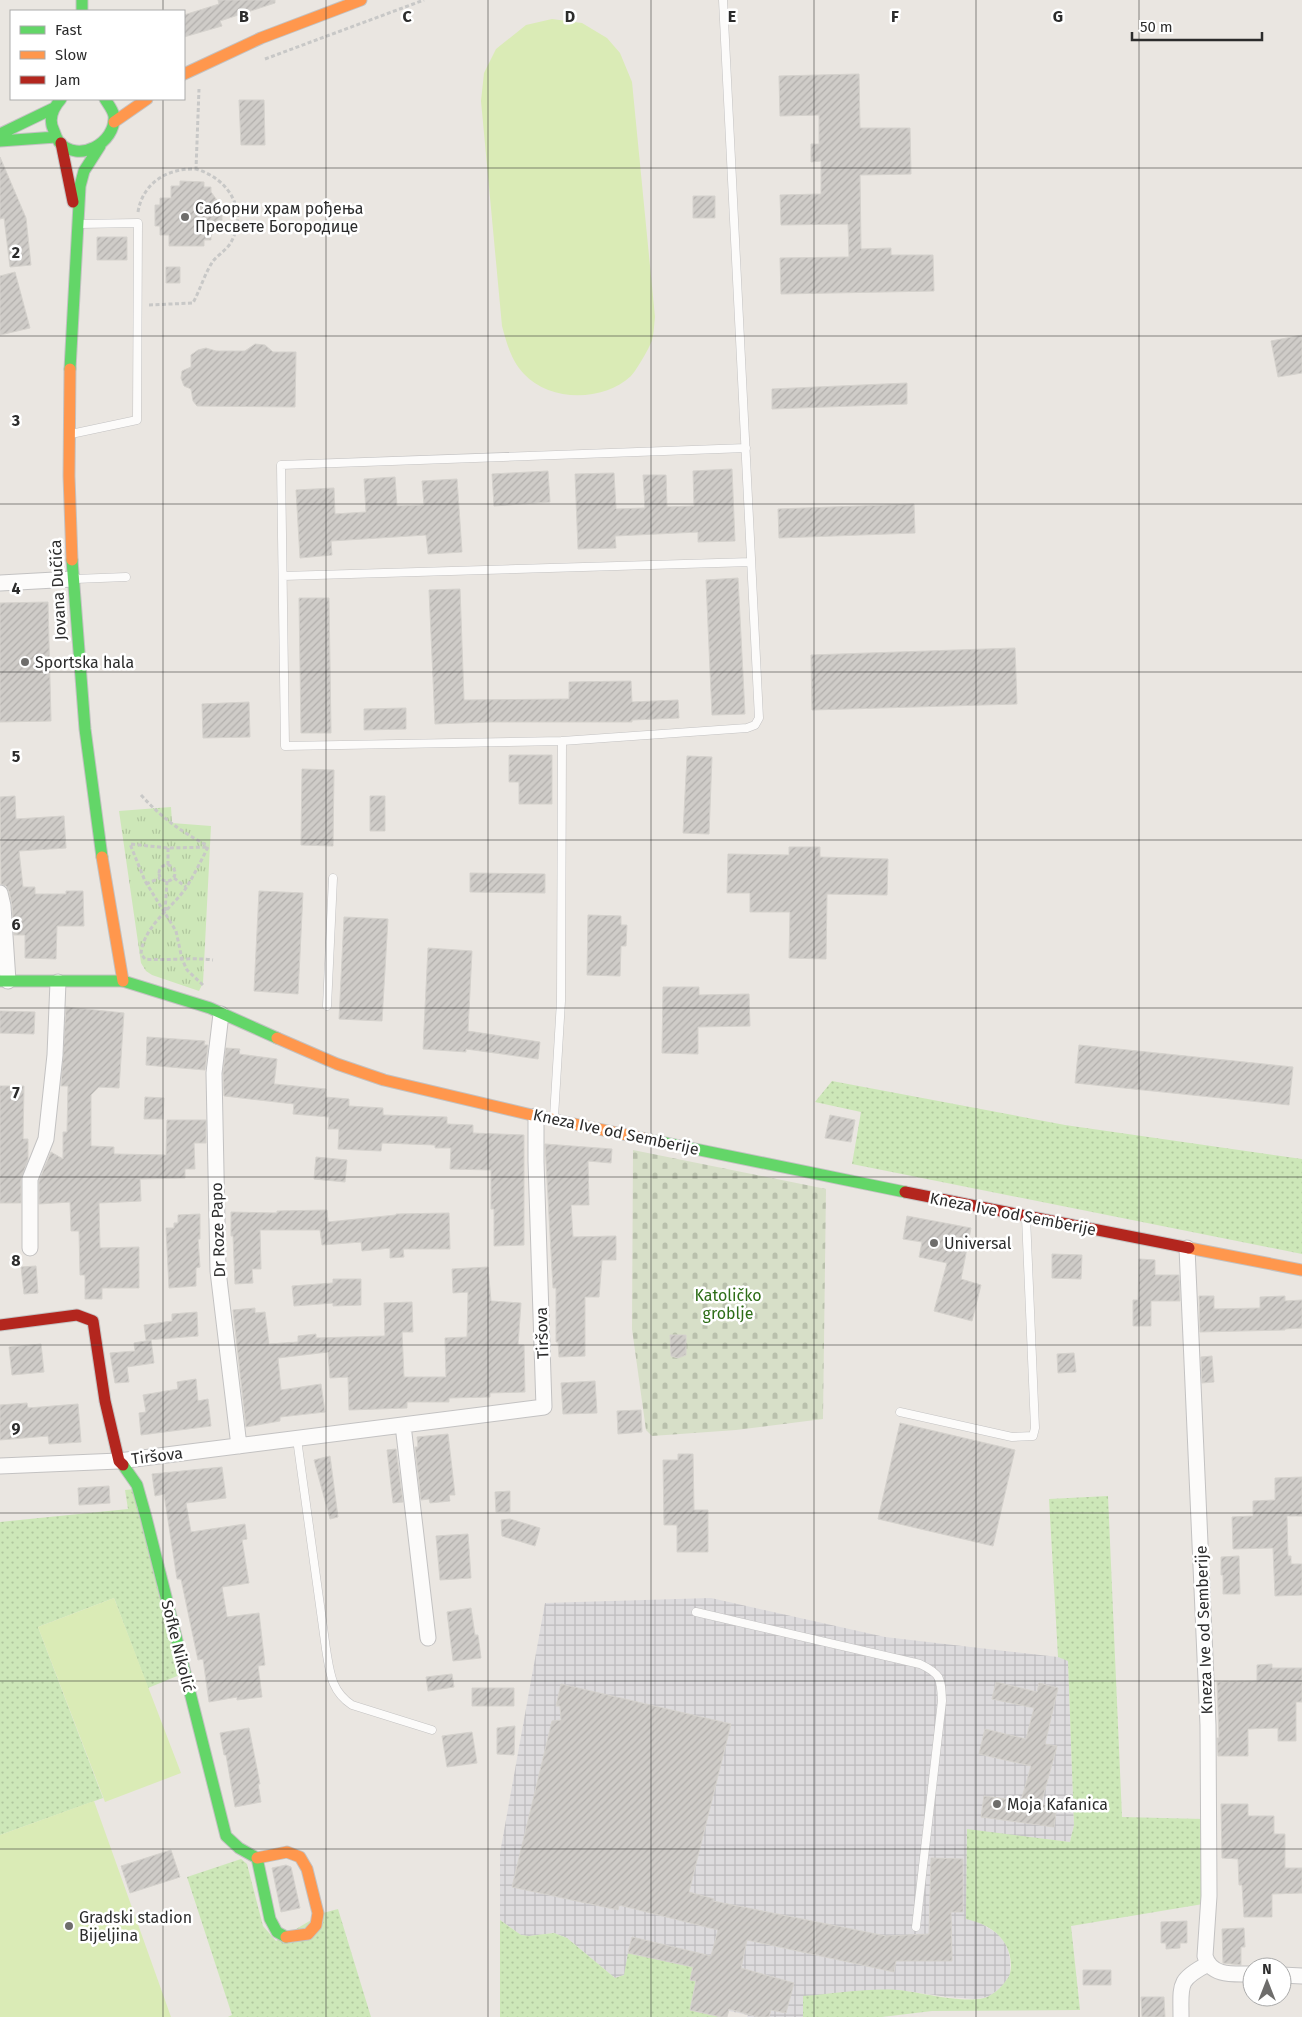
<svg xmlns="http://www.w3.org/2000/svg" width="1302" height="2017" font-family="'Fira Sans',sans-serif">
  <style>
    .industrial { fill: url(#industrial-grid) }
    .grass { fill: url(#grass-dots) }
    .cemetery { fill: url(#cemetery-stones) }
    .park { fill: url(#park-tufts) }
    .pitch { fill: #daebb6 }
    .building { fill: url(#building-hatch); stroke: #d5d2cd }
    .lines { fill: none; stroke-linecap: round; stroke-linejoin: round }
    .lane-casing { stroke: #c3c2c2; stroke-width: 9 }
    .street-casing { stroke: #c3c2c2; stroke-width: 17 }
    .fast-casing { stroke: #c3c2c2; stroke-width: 13 }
    .slow-casing { stroke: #c3c2c2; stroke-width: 13 }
    .jam-casing { stroke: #c3c2c2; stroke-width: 13 }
    .path { stroke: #c8c8c7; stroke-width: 3; stroke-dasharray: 4 2.5; stroke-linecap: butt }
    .lane { stroke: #fcfbfa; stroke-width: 8 }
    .street { stroke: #fcfbfa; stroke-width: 15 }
    .fast { stroke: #63d668; stroke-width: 11 }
    .slow { stroke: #ff974d; stroke-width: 11 }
    .jam { stroke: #b3261e; stroke-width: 11 }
    .grid { fill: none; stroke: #2c2c2c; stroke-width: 1; stroke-opacity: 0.55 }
    .poi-dot { fill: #6e6d6b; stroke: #fff; stroke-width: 2 }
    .labels { text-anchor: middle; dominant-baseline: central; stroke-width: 5; stroke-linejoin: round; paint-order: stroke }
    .poi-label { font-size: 16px; fill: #2c2c2c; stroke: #fff; text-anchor: start }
    .street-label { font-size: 16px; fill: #2c2c2c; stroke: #fff }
    .park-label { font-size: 16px; fill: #2d6d17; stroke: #fff }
    .grid-label { font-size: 16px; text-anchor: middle; font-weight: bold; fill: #2c2c2c; stroke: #fff; stroke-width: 5; stroke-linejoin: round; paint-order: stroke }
  </style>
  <defs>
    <pattern id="industrial-grid" width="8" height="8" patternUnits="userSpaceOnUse" patternTransform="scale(1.25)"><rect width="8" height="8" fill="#dddbdd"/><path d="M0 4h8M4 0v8" fill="none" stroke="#bebcbe"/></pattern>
    <pattern id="grass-dots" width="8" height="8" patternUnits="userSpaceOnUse" patternTransform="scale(1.25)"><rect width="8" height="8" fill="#cde7b8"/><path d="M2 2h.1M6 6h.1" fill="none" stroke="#b0c69e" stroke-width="1.8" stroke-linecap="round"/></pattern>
    <pattern id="cemetery-stones" width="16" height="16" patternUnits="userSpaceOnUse" patternTransform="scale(1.25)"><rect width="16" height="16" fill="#d7dfc8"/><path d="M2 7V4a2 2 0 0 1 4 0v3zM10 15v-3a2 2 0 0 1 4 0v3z" fill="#b9c0ac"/></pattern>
    <pattern id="park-tufts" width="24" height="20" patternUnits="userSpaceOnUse" patternTransform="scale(1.25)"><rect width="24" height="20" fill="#cde7b8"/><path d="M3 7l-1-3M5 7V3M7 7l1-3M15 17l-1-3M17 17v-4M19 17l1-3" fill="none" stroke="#b0c69e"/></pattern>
    <pattern id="building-hatch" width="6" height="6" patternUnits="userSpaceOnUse" patternTransform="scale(1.25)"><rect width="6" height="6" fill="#cfccc8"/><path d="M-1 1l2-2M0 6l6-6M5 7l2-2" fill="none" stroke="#b2afac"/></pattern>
  </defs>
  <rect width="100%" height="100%" fill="#eae6e1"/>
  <path class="industrial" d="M711,1598L885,1637L1058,1657L1068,1660L1074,1825L1070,1842L967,1830L979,1922L998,1934L1007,1946L1010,1959V1975L1002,1987L988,1997L974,1999L948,1997L898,1990L803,1997V2017H747L748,2015L729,2011L727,2017H721L690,2010V1980L692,1968L624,1975L615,1978L567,1938L554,1933L529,1936L521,1935L500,1920V1853L545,1603Z"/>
  <path class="grass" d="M832,1081L1065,1125L1302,1159V1254L852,1164L861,1112L815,1102Z
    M135,1489L182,1674L148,1688L114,1598L38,1627L103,1798L0,1835V1522L128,1509L125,1490Z
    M1108,1496L1122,1817L1203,1819V1904L1071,1926L1080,2010L932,2011L882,2017H803V1996C834,1994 867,1988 898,1990C920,1992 971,2006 989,1996C997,1992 1003,1985 1008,1978C1014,1968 1010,1950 1004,1942C995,1928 981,1923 966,1919L967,1829L1070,1842L1074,1825L1068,1661L1058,1657L1049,1499Z
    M241,1859L247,1864L263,1926L276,1941L323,1913L338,1909L371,2017H228L232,2015L187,1877Z
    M500,1920L521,1935L529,1936L554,1933L567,1938L615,1978L624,1975L628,1953L693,1967L690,1980L696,1981L690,2010L721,2017H500Z"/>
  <path class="cemetery" d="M633,1150L826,1189L823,1419L736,1430L652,1436L646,1430L632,1329Z"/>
  <path class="park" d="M171,807L172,823L211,826L203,983L199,991L152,975L146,971L141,963L119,811Z"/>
  <path class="pitch" d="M552,19L582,23L607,38L620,53L632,82L655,317C654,324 654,333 652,340C650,347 636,371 631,376C603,402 550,402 524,374C511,360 507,344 502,326L481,101L484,73L496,49L526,25Z
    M114,1598L181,1773L105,1802L38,1627Z
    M94,1801L171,2017H0V1835Z"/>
  <path class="building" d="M218,0H275V3L220,21L222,26L184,37V15L219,4Z
    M859,74L860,128H910L911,174L860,175L861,249L891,248V255H933L934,291L781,294L780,258L849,257L848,224L781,225L780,195L821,194V161L811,162V144H819V115L780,116L779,76Z
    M239,100H264L265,145H241Z
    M0,157L26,218L31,265L10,267L4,218L0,219Z
    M180,181L204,182V187H211V192L222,207V220L211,236V240H204V246H169V235H160V226H155V205H160V198H171V186H180Z
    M693,196H715V218H693Z
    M97,237H127V260H97Z
    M166,267H180V283H166Z
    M15,272L30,328L0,335V276Z
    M1302,335V373L1278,377L1271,341Z
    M255,344L265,345L273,352H296L295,407L197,406L193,401L191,389L184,386L181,378L182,371L191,367V355L198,350L206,348L216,351H245Z
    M907,383V404L772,409V389Z
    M732,469L735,541L698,542V532L615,536L616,548L578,549L575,474L614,473L616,509L645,508L643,475H666L667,507L694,506L693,471Z
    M548,471L550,502L494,506L492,474Z
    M395,477L397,506L424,505L422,481L457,479L462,552L428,554L426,535L331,541L332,555L300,558L296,490L334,488L335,514L366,512L364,479Z
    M914,504L915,533L779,538L778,509Z
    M738,578L745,714L712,715L706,580Z
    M460,589L464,700L569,699V682L631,681L632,702L678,700L679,718L632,720V722H490L435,724L429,590Z
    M299,598H329L331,733H301Z
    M48,602L51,721L0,722V603Z
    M1015,648L1017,704L812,710L811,655Z
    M249,702L250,737L203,738L202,704Z
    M406,708V729L364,730V709Z
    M509,755H552V804H519V782H509Z
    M687,756L712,757L709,834L683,833Z
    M302,769L334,770L333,846L301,845Z
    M15,796L16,819L64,816L66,848L19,851L23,887H35V894H66V891H83L84,926H57L56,959L25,958V935H14L12,905L9,891L6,886L1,884L0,797Z
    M370,796H385V831H370Z
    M789,847H820V857L888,859L887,895L827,894L826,959L789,958L790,912H750V893H727L728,854L789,855Z
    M470,873L545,874V893L470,892Z
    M259,891L303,893L298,994L254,991Z
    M588,915L621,916V925H627L626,946H621L620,976L587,975Z
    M344,917L388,919L382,1021L339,1019Z
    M428,948L472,951L468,1031L540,1042L538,1059L466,1049V1052L423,1049Z
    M663,987H699V995L749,994L750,1026L698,1027V1054L662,1053Z
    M66,1007L124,1013L119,1088L99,1087L91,1095V1146L114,1147V1154L166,1155L167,1120H206V1143H194L195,1169H185V1178L140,1179L141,1201L99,1203L100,1248L139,1247V1288H102V1299H85V1275H80L79,1231H71L70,1202L39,1204V1181L51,1152L63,1159V1132H67L68,1086H61Z
    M0,1011L35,1012L34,1034L0,1033Z
    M147,1037L205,1041L204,1045H208L205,1070L146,1065Z
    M1079,1045L1293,1067L1289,1105L1075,1083Z
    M226,1048L240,1049L239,1054L277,1059L274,1084L326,1089L325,1097L349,1099V1106L383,1108V1115L447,1117V1124L473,1125V1133L524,1135V1245L494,1246V1209H491V1170L450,1169L451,1148H435V1145L382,1143L381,1151L338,1149L339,1129H328L329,1117L293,1114L294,1104L224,1096L223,1073Z
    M0,1086H24L23,1139H28V1160L21,1179V1203H0Z
    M145,1097L164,1098L163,1119H144Z
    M830,1115L855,1120L851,1142L825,1138Z
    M545,1144L612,1149L611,1163L588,1161L589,1205H571L573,1237L616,1236V1260H602L599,1297H585V1356L559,1357L558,1342H556V1288H553Z
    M316,1157L347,1160L345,1182L314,1179Z
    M327,1210L328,1222L396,1215V1214L449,1213L450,1249H403L404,1257L390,1258V1248L362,1251L361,1242L322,1245L320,1230H260L261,1269H252L253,1283L235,1284L233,1236H231V1212L277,1213V1211Z
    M200,1214V1239H198L200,1267L196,1268V1286L169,1288L166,1228H174V1223H178V1215Z
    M907,1216L971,1228L961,1279L981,1285L972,1321L934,1311L947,1263L919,1257L922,1242L903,1239Z
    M1052,1254L1082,1255L1081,1279L1052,1278Z
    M1139,1259L1155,1260V1275H1179L1180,1301H1151V1326H1133V1300H1138Z
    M36,1266L38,1293L24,1294L21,1267Z
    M488,1267L491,1301L521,1303L518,1345H524L525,1392L490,1393V1397L449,1398V1402H407V1408L349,1410L348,1377L330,1378L328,1352L278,1358L281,1390L321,1384L325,1412L280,1417V1421L246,1427L233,1310L255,1308V1313L265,1312L269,1344L298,1342V1336L316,1334V1338L385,1336L384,1303L412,1302L413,1332H402L404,1377H446L445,1338L467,1337L468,1292L453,1293L452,1269Z
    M333,1279H361V1305L333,1306V1303L294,1306L292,1286L333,1283Z
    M1199,1296H1214V1309L1260,1308V1297L1285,1296V1301L1302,1300V1328L1285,1329V1330L1200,1332Z
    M197,1312L198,1336L146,1340L144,1325L172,1321V1314Z
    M670,1335H686V1355L678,1358L671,1356Z
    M151,1340L154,1363L127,1367L129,1382L115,1383L110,1353L135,1351L134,1343Z
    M41,1344L44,1372L12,1375L9,1347Z
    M1074,1353L1076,1372L1058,1373L1057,1354Z
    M1212,1356L1214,1382L1202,1383L1201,1357Z
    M196,1379L198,1401L208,1399L211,1426L141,1435L139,1413L146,1412L143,1395L178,1389L177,1382Z
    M595,1381L597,1413L563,1414L561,1383Z
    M27,1403L28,1408L78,1404L81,1442L49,1444L48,1436L0,1440V1405Z
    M641,1410L642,1432L618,1434L617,1411Z
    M900,1423L1015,1450L993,1546L878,1519Z
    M448,1434L455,1495H449L450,1501L430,1503L429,1499L421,1500L415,1447H418L417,1437Z
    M396,1449L403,1502L393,1503L387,1450Z
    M678,1454H693L694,1510H708V1552H677V1525H664L663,1460H678Z
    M330,1456L338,1517L330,1519L314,1460Z
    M222,1467L226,1498L186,1503L191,1532L245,1524L247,1539L242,1540L249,1583L222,1587L227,1617L259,1613L265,1665L258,1666L262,1697L237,1700V1697L209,1702L203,1659L198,1660L181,1579H177L164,1494L155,1496L152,1474Z
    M1302,1477V1516H1287L1288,1556H1291V1564H1302V1595L1275,1596L1273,1548L1233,1549L1232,1517L1253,1516V1501L1275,1500V1478Z
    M109,1486L110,1503L79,1505L78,1488Z
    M510,1491V1512H496L495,1492Z
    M510,1519L540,1528L535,1546L502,1536L501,1520Z
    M468,1534L471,1578L440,1580L436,1536Z
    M1239,1556L1240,1594H1223V1575H1221V1557Z
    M471,1608L475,1635H478L481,1658L453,1661L447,1612Z
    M1272,1664V1668H1302V1702H1296V1741H1278V1728L1248,1729V1756H1218L1217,1738H1219L1217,1682L1257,1681V1665Z
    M452,1674L454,1687L428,1691L426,1677Z
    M996,1682L1037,1692L1039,1683L1058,1688L1045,1744L1057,1746L1041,1804L1057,1806L1054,1827L981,1817L984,1796L1021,1801L1031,1766L979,1754L985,1729L1026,1739L1034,1708L992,1699Z
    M561,1684L731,1724L689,1892L714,1899L713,1901L886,1936L929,1934L931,1858L963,1859V1912H951L952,1961H896L894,1972L747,1940L741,1968L794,1983L786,2013L771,2010L769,2017H758L729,2009L727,2017H721L690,2010L696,1981L690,1980L693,1967L628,1953L632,1937L711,1956L718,1930L619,1905L618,1910L512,1887L552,1721L561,1720L560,1706H556Z
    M472,1688H514V1706H472Z
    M515,1726L514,1755L497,1754V1728Z
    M249,1728L260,1784H258L261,1802L235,1807L226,1755H224L220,1733Z
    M472,1732L477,1763L447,1767L442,1736Z
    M1221,1804H1248V1816H1274V1834H1285V1868H1302V1893L1272,1894V1917H1244L1242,1885H1239L1238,1859L1222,1858Z
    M171,1850L180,1877L130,1893L121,1866Z
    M286,1865L291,1867L300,1908L281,1912L272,1868Z
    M1187,1921V1943H1180V1948L1166,1949V1943H1161V1922Z
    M1244,1928L1245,1947H1241V1965L1223,1963L1222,1929Z
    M1083,1970H1111V1985H1083Z
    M1141,1997H1164L1165,2017H1142Z"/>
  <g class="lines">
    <g class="lane-casing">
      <path id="lane" d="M71,434L137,420L138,223L79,224
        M283,576L751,562
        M75,579L126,577
        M562,741L285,746L281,465L746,448
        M327,1006L333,878
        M554,1117L561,1001L562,741L747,728L755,725L759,718L723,0
        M900,1412L1012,1437L1033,1436L1035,1428L1026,1217
        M297,1439L326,1649C330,1673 331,1691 352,1705L432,1730
        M696,1612L920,1664C941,1674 941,1678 942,1701L916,1927"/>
    </g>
    <g class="street-casing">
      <path id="street" d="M0,583L73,579
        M0,893L3,906L8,981
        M221,1014L214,1073L218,1271L239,1446
        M30,1248V1179L46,1139L55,1055L58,982
        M1187,1248L1208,1725L1209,1896L1205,1956C1211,1977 1234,1974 1252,1974
        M403,1425L428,1638
        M0,1466L119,1461L544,1407L536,1161V1116
        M1282,1975L1302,1976
        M1181,2017C1181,1985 1177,1980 1208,1964"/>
    </g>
    <g class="fast-casing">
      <path id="fast" d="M82,0V11
        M61,99C53,108 48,120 54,131C55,134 57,139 59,142C78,164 116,143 114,116C113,110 108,104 105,99
        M0,134L54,108
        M0,141L56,137
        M70,369L80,186L84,171L100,146
        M72,560L85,729L102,857
        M0,981H123L210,1008L277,1038
        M651,1140L905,1192
        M123,1465L137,1485L146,1517L226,1836L239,1848L257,1858L270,1919L277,1932L286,1937"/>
    </g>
    <g class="slow-casing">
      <path id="slow" d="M184,74L261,38L361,0
        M114,122L147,99
        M70,369L69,476L72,560
        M102,857L123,981
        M277,1038L337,1064L384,1080L536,1116L651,1140
        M1189,1248L1302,1270
        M257,1858L287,1852L300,1857L307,1869L318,1913L316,1925L308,1934L286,1937"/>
    </g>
    <g class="jam-casing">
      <path id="jam" d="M61,143L73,202
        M905,1192L1189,1248
        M0,1325L77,1315L93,1321L105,1401L119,1461L123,1465"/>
    </g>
    <path class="path" d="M265,59L424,0
      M138,212C143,182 168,168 196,169L199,89
      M149,305L193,303C200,290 205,273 213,261C218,255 225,251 230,244C249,212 230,179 196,169
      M141,795C163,819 179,830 208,846
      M208,847C201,861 194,875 186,888C171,909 143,927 141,954L145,959C168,961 190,957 213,960
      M168,865V848
      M159 873a8 8 0 1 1 16 0a8 8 0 1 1-16 0Z
      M174,878L186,887
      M146,884L160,878
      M165,911L167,881
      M203,985L187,970L182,959L176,931L145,881L130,844L168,848L209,847"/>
    <use href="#lane" class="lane"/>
    <use href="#street" class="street"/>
    <use href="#fast" class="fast"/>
    <use href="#slow" class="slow"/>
    <use href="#jam" class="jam"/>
  </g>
  <path class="grid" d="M163,0V11M326,0V2017M488,0V2017M651,0V2017M814,0V2017M976,0V2017M1139,0V2017M163,99V2017M0,168H1302M0,336H1302M0,504H1302M0,672H1302M0,840H1302M0,1008H1302M0,1177H1302M0,1345H1302M0,1513H1302M0,1681H1302M0,1849H1302"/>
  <g class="poi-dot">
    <circle cx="185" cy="217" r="5"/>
    <circle cx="25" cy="662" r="5"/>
    <circle cx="934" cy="1243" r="5"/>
    <circle cx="997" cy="1804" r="5"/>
    <circle cx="69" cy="1926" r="5"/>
  </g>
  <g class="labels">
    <g class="poi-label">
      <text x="195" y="208">Саборни храм рођења<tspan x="195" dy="18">Пресвете Богородице</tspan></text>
      <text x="35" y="662">Sportska hala</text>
      <text x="944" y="1243">Universal</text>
      <text x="1007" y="1804">Moja Kafanica</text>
      <text x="79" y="1917">Gradski stadion<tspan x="79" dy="18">Bijeljina</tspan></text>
    </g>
    <g class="street-label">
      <text transform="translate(58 590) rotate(-93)">Jovana Dučića</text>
      <text transform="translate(616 1132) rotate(12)">Kneza Ive od Semberije</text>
      <text transform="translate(1013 1214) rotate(11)">Kneza Ive od Semberije</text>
      <text transform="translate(218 1230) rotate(-92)">Dr Roze Papo</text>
      <text transform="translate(542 1333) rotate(-92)">Tiršova</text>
      <text transform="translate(157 1456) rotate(-7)">Tiršova</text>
      <text transform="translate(1204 1630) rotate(-92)">Kneza Ive od Semberije</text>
      <text transform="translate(178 1646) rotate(76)">Sofke Nikolić</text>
    </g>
    <g class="park-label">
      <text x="728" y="1295">Katoličko<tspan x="728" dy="18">groblje</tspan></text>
    </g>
  </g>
  <g class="grid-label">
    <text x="244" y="22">B</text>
    <text x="407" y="22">C</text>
    <text x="570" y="22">D</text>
    <text x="732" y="22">E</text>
    <text x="895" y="22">F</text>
    <text x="1058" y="22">G</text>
    <text x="16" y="258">2</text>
    <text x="16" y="426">3</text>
    <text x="16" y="594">4</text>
    <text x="16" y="762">5</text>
    <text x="16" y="930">6</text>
    <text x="16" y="1098">7</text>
    <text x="16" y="1266">8</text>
    <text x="16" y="1434">9</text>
  </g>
  <rect x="10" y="10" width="175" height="90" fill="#ffffff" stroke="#ababab"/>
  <rect x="20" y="26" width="25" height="8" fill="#63d668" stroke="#ababab"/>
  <text x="55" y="35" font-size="15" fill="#2c2c2c">Fast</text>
  <rect x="20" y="51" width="25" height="8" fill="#ff974d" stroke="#ababab"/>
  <text x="55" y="60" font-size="15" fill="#2c2c2c">Slow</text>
  <rect x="20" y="76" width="25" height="8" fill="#b3261e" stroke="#ababab"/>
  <text x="55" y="85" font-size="15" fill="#2c2c2c">Jam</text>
  <g transform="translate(1267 1982)"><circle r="24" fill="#ffffff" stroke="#ababab"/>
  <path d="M0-4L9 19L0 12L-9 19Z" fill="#6e6d6b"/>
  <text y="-8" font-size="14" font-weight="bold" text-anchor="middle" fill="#2c2c2c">N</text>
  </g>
  <path d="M1132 32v8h130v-8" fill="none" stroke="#2c2c2c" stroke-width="2.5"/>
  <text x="1140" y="32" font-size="15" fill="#2c2c2c" stroke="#ffffff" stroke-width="4" paint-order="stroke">50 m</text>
</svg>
